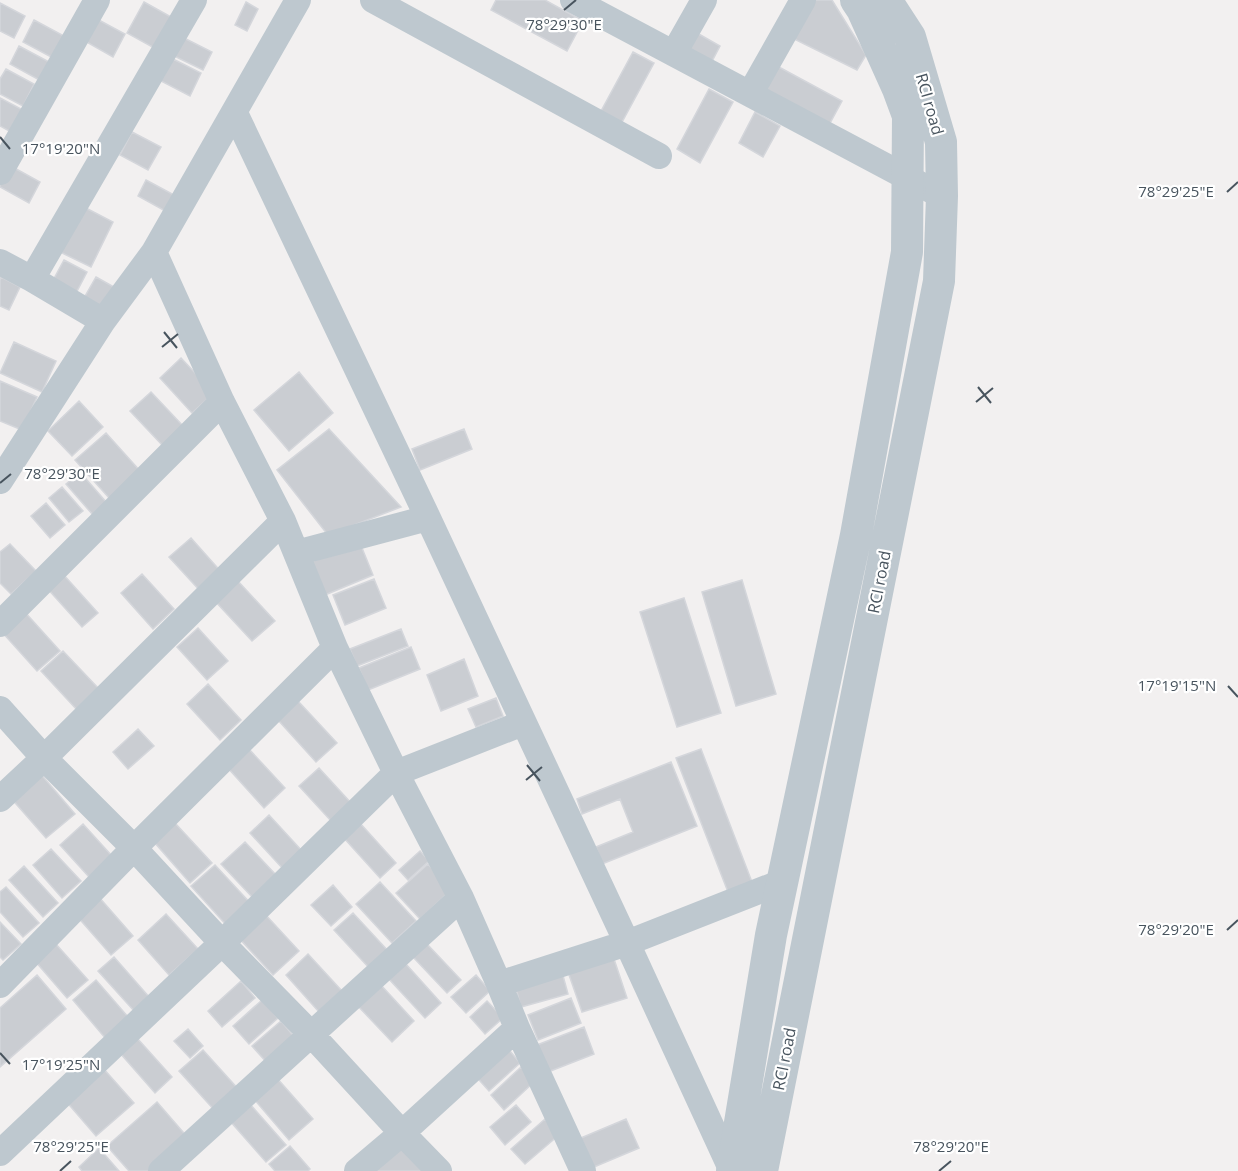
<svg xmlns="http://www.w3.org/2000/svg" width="1238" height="1171" font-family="'Open Sans',sans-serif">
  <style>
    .building { fill: #cacdd2; stroke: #d4d6db; stroke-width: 1.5 }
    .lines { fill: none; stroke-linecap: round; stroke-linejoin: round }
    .minor { stroke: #bec8cf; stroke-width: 26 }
    .tertiary { stroke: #bec8cf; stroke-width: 32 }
    .ticks { fill: none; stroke: #48545e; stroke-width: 2 }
    .labels { text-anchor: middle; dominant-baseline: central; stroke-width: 4.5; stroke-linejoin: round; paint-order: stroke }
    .street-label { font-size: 16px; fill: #48545e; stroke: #fff }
    .ticks-label { font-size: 15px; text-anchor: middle; fill: #48545e; stroke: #fff; stroke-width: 4.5; stroke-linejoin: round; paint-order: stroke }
  </style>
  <rect width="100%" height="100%" fill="#f2f0f0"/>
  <path class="building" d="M496,0H545L583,21L567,51L491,10Z
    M810,0H832L866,55L857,70L788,36Z
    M144,2L173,18L156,49L127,33Z
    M246,2L258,9L247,31L235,25Z
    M0,3L25,16L14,38L0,31Z
    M95,18L125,34L113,57L83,40Z
    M34,20L64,36L53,58L23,42Z
    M697,33L720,46L709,67L686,55Z
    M184,38L212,52L203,70L174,56Z
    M19,46L53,64L43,82L10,64Z
    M633,52L654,63L621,124L600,113Z
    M173,59L201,73L190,96L161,81Z
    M777,66L842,101L829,125L764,90Z
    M6,69L34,84L23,106L0,94V79Z
    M709,89L733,102L700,163L677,149Z
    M0,98L23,110L11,132L0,126Z
    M755,112L780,126L763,157L739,143Z
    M132,132L161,147L148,170L120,155Z
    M9,165L40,182L29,203L0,187V180Z
    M146,180L176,196L167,212L138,196Z
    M82,206L113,222L91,267L60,252Z
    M64,260L87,272L74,297L51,284Z
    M1,277L20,287L9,310L0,306V280Z
    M96,277L114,287L102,308L84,298Z
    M14,342L56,361L42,392L0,373Z
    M181,358L214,393L192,413L160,378Z
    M299,372L333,413L289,451L254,410Z
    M0,381L37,397L22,430L0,421Z
    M151,392L184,427L163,446L130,411Z
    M79,401L103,427L72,456L48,431Z
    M329,429L401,507L328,535L277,470Z
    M464,429L472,449L420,470L412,449Z
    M106,433L141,472L110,499L75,460Z
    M80,472L107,503L93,515L66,484Z
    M62,487L83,511L69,522L49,498Z
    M46,503L65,525L50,538L31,516Z
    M191,538L223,574L202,593L169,557Z
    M360,543L373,575L325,595L311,562Z
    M10,544L36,571L11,594L0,583V552Z
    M62,573L98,613L82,627L46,587Z
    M142,574L174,609L153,629L121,593Z
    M236,579L275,621L252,641L214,600Z
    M374,579L386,608L345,625L333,595Z
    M742,580L776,694L736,706L702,592Z
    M684,598L721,713L677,727L640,612Z
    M23,610L60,651L37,671L0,630Z
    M198,628L228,661L207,680L177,647Z
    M401,629L408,646L357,666L350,649Z
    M411,647L420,669L368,690L359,668Z
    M63,651L100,690L78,711L41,671Z
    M464,659L478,696L441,711L427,675Z
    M208,684L241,720L220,740L187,704Z
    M496,698L503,716L476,727L468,709Z
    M298,701L337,743L316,762L278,720Z
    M138,729L154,746L128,769L113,752Z
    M248,748L285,788L264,808L227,767Z
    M701,749L752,882L728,892L676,758Z
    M671,762L697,826L602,864L596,847L633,832L620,799L582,814L577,799Z
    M319,768L352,804L332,822L299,786Z
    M39,772L75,814L46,838L10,797Z
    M269,815L303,852L284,870L250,833Z
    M359,822L396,863L380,878L343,837Z
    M175,823L212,863L190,883L154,842Z
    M83,824L112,856L89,877L60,845Z
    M245,842L277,876L253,898L221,864Z
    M51,849L81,881L62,898L33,865Z
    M420,851L429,861L408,880L399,870Z
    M428,864L451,890L420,919L396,893Z
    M215,865L253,906L229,928L191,886Z
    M24,866L58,903L43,917L9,880Z
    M380,882L416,921L392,943L356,904Z
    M333,885L352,907L331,926L311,905Z
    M6,887L39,923L23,937L0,912V892Z
    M98,896L133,936L111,955L76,915Z
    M263,912L299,951L273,975L237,936Z
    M353,913L390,953L371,970L334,930Z
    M166,914L198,949L169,975L138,940Z
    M0,922L21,944L3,960L0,957Z
    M55,943L88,980L67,998L35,961Z
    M427,944L461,980L447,993L413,957Z
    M308,954L342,991L319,1012L286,975Z
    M613,956L627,998L582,1012L568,972Z
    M114,957L150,998L135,1012L98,971Z
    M405,963L441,1003L425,1018L388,978Z
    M562,972L568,994L521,1007L515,985Z
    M37,975L66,1009L0,1067V1008Z
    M476,975L490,991L466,1013L451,997Z
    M96,980L129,1018L106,1039L73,1000Z
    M241,981L255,998L222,1027L208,1011Z
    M380,984L414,1021L392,1042L357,1005Z
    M571,998L581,1023L538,1040L528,1015Z
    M262,1000L278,1018L249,1044L233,1026Z
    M487,1001L503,1018L485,1034L470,1017Z
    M281,1021L296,1039L268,1064L252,1046Z
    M584,1027L594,1054L548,1072L537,1045Z
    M188,1029L203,1046L190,1058L174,1041Z
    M137,1038L172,1077L155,1093L120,1053Z
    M504,1044L520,1063L489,1091L472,1072Z
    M203,1050L240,1091L216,1112L179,1071Z
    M102,1067L134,1103L96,1136L65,1100Z
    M521,1067L534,1082L504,1110L491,1095Z
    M276,1077L313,1119L289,1140L253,1098Z
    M157,1102L189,1139L153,1171H129L107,1146Z
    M250,1104L286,1145L266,1162L230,1121Z
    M516,1105L531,1122L505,1145L490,1127Z
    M545,1119L559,1135L525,1164L511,1149Z
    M626,1119L639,1148L594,1167L581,1138Z
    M290,1146L310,1169L308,1171H275L269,1164Z
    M401,1146L423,1171H373Z
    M99,1148L119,1171H82L79,1167Z"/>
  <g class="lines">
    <path class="minor" d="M373,0L659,156
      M573,0L942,196
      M674,53L704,0
      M750,94L803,0
      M235,113L428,518L627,943L499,984
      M0,172L97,0
      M154,252L222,402L283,521L335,648L396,773L461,898L499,984L517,1028L583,1171
      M0,262L32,279L194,0
      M32,279L103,321
      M0,481L103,321L154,252L298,0
      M296,553L428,518
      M0,624L222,402
      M0,709L44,758L134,848L222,943L311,1034L402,1133L439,1171
      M0,799L44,758L283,521
      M0,985L134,848L335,648
      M0,1153L222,943L396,773L523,723
      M161,1171L461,898
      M357,1171L402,1133L517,1028
      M732,1171L627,943L782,882"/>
    <path class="tertiary" d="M732,1171L771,935L856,535L907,252L908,116L898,89L862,9L856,0
      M762,1171L939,281L942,196L941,142L910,37L886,0"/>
  </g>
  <path class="ticks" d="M564,10L576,0M0,137L10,149M1227,192L1238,182M164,332L177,348M162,347L178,334M978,387L991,403M976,402L993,388M0,483L11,474M1228,686L1238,697M527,765L540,781M526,780L542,767M1227,930L1238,920M0,1053L10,1064M60,1171L71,1161M939,1171L951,1161"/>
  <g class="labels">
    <g class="street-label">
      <text transform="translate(930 104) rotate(74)">RCI road</text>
      <text transform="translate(879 582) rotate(-79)">RCI road</text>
      <text transform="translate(784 1059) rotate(-79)">RCI road</text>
    </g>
  </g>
  <g class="ticks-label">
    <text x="564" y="30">78°29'30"E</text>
    <text x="61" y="154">17°19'20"N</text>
    <text x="1176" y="197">78°29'25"E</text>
    <text x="62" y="479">78°29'30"E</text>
    <text x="1177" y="691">17°19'15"N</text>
    <text x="1176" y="935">78°29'20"E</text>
    <text x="61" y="1070">17°19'25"N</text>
    <text x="71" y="1152">78°29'25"E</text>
    <text x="951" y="1152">78°29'20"E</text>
  </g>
</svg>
